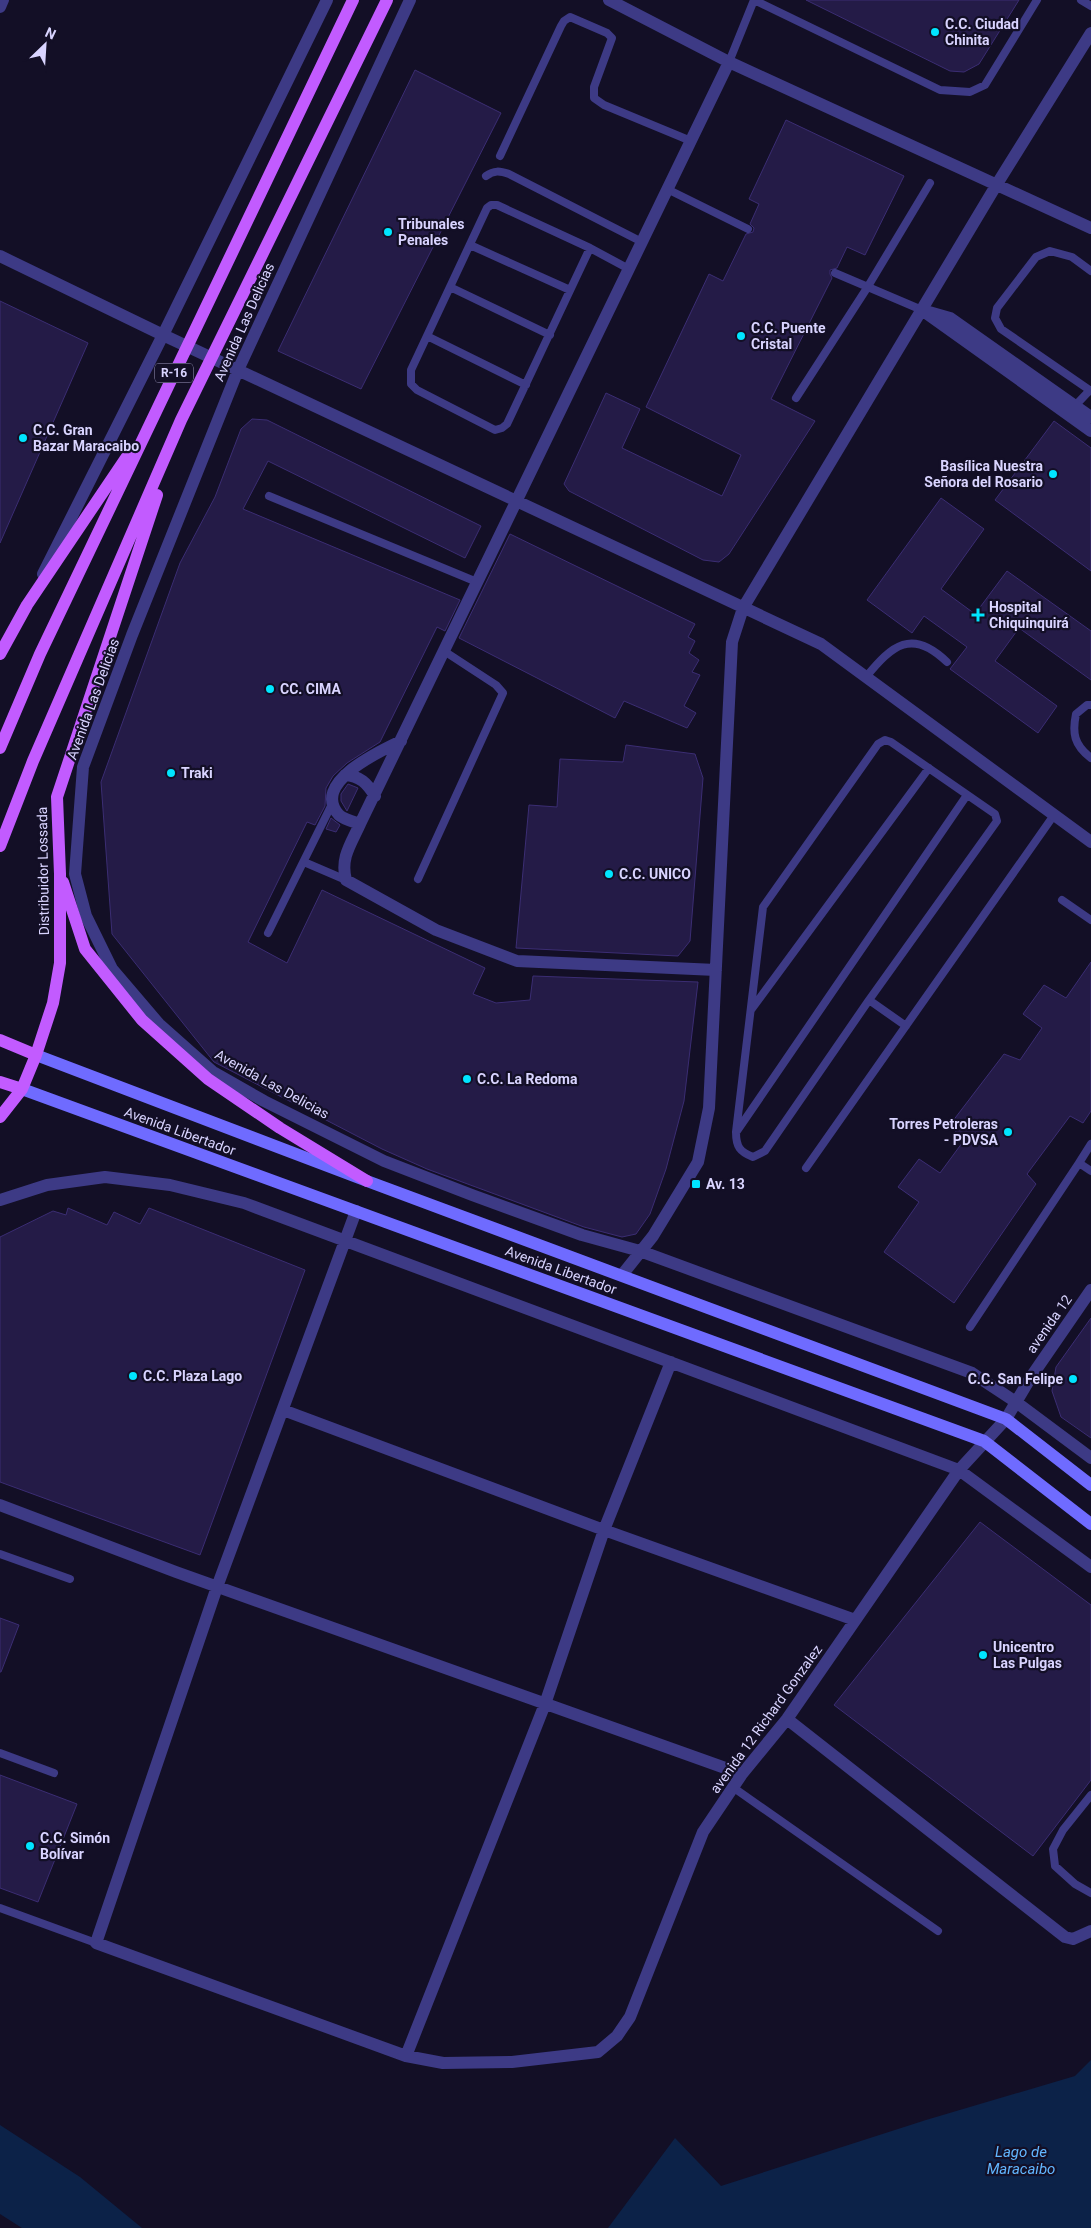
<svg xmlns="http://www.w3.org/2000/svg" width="1091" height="2228" font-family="Roboto,sans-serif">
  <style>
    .water { fill: #0c2248 }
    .building { fill: #241b47; stroke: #3b2d73 }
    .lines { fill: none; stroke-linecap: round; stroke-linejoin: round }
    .lane { stroke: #3d3a85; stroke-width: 8 }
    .street { stroke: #3d3a85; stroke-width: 12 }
    .secondary { stroke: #6f6bff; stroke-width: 12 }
    .primary { stroke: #c25bff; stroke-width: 12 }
    .poi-dot { fill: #00e5ff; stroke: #130f26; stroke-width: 2 }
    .labels { text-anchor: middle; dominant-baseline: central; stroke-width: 4.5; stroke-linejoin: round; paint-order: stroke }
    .shield { fill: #130f26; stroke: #9e99be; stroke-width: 1 }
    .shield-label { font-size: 12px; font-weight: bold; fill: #d9d4ff }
    .poi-label { font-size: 14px; font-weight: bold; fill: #d9d4ff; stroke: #130f26; text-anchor: start }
    .street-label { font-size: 14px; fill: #d9d4ff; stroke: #130f26 }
    .water-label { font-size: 15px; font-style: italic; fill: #62b6ff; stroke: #130f26 }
  </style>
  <rect width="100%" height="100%" fill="#130f26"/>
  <path class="water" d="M1091,2060V2228H608L675,2138L721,2186L926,2120L1075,2076Z
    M0,2125L80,2177L142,2228H22L0,2214Z"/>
  <path class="building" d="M806,0H1019L979,64L964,72L950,71Z
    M415,70L501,113L361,389L278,351Z
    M786,120L904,176L865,255L847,247L837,268L830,270V274L832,278L771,399L815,421L729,554L719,562L703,560L569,491L564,484L606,393L640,409L622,448L722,496L741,455L646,407L709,274L723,281L746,234L753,232L754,228L750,224L759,204L749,199Z
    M0,301L88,343L0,543Z
    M252,419L267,420L481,526L465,558L268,461L243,509L460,600L445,631L437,627L380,742L347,763L333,776L326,788L325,806L315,825L307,822L248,942L287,963L322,890L485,968L473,994L496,1003L530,1000L533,976L698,982L684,1101L666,1169L650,1214L636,1234L622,1237L584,1227L427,1169L382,1149L214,1062L112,934L101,782L180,563L215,497L241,429Z
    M1054,421L1091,448V571L995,500Z
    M941,498L984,529L941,589L975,614L1007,571L1091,631V680L1019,628L995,661L1057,706L1038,733L950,669L967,647L924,616L912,633L867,600Z
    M510,534L695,624L688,637L695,641L689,653L699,660L692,672L700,675L684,706L696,713L687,728L624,701L615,718L459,638Z
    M626,745L695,754L703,778L690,941L678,956L516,948L529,805L557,807L560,759L623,762Z
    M348,784L358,788L347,811L341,801V794Z
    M331,818L340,825L336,832L326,829Z
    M1091,962V1111L1083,1123L1070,1116L1027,1174L1036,1184L954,1303L884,1252L919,1202L898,1187L919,1159L940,1173L965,1139L949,1126L1004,1054L1020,1060L1042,1028L1023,1014L1044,985L1066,998Z
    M68,1208L107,1225L114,1212L140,1224L149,1208L305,1270L200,1555L0,1482V1237L53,1211L66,1215Z
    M1091,1318V1438L1061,1417L1052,1391L1056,1367Z
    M980,1522L1091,1605V1780L1033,1856L834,1705Z
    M0,1618L19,1625L1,1672H0Z
    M0,1775L77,1804L38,1902L0,1888Z"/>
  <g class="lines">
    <path class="lane" d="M754,0L940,90L970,92L985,85L1037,0
      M1081,0L1091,6
      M729,62L754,0
      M500,156L561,26L564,21L570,17L607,33L612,38L594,87V98L604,105L691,141
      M486,176C494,170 500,171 509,174L642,242
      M667,189L748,229
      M470,245L570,290
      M590,248L507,424L502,428L495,430L417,390L411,384V370L487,208L491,205H497L590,248L629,269
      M1091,271L1072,257L1050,251L1036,257L997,308L995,318L1001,329L1091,391
      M835,273L922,310
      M450,287L550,335
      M427,336L526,385
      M796,398L867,288L930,183
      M1072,409L1090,390
      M269,496L477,582
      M866,677C892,645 912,628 947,662
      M1091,705H1087L1076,714C1072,733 1074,745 1091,758
      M304,862L346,880
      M418,879L503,693L496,685L444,651
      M1062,900L1091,920
      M268,933L332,804
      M869,1000L765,1151L753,1157C740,1152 736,1147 736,1132L763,907L878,744L885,740L891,742L995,814L997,821L869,1000L906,1026
      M751,1010L929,768
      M737,1131L967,795
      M1091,1144L1079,1163L1091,1171
      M806,1168L1054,815
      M970,1327L1079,1163
      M0,1554L70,1579
      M0,1753L54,1773
      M734,1788L938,1931
      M1091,1795L1063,1830L1053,1849L1055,1866L1075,1884L1091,1893
      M0,1908L96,1943"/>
    <path class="street" d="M410,0L238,370L132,635L83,767L75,874L86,916L112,969L159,1024L213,1072L264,1101L384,1161L472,1195L582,1235L640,1251L972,1373L1016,1402L1091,1458
      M609,0L729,62L1091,228
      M0,7L3,0
      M0,256L163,335L821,644L1091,842
      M922,310L1091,431
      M929,312L950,318L1091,417
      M43,574L163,335L327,0
      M345,775C360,776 367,783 375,796
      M360,824C354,822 343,819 339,815C310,783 380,751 401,741
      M716,970L517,961L436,930L346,880C340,858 351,844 360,824L729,62
      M0,1200L47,1185L105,1177L170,1185L244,1203L959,1470L1091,1567
      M356,1211L217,1587L96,1943L406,2056L443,2063L512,2062L598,2052L617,2036L630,2017L703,1832L742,1774L787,1719L959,1470L1006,1419L1031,1377L1091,1290
      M622,1275L653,1236L698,1162L709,1108L732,642L743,608L997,184L1091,33
      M283,1410L604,1530L855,1620
      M0,1505L176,1572L742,1774
      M787,1719L1065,1937L1073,1939L1091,1931
      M406,2056L545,1704L604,1530L671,1362"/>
    <path class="secondary" d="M36,1055L367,1181L1006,1419L1091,1485
      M22,1089L984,1441L1091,1524"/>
    <path class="primary" d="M0,654L27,605L128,455
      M0,748L40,654L353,0
      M0,846L33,761L181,420L387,0
      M63,882L85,949L142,1020L208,1079L280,1128L367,1181
      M0,1040L36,1055
      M0,1082L22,1089
      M0,1117L22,1089L36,1055L53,1003L60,963V874L57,797L157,495"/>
  </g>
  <g class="poi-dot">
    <circle cx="935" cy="32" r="5"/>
    <circle cx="388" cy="232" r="5"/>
    <circle cx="741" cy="336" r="5"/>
    <circle cx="23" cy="438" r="5"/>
    <circle cx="1053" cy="474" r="5"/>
    <path d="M975.5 607.5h5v5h5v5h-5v5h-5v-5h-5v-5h5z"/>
    <circle cx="270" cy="689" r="5"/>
    <circle cx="171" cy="773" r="5"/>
    <circle cx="609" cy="874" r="5"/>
    <circle cx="467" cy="1079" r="5"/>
    <circle cx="1008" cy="1132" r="5"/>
    <rect x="691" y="1179" width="10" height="10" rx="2.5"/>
    <circle cx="133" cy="1376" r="5"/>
    <circle cx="1073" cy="1379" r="5"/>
    <circle cx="983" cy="1655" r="5"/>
    <circle cx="30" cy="1846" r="5"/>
  </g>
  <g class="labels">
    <rect class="shield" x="155" y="363.5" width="38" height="19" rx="4"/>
    <g class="shield-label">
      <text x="174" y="373">R-16</text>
    </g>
    <g class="poi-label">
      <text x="945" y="24">C.C. Ciudad<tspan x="945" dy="16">Chinita</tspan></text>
      <text x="398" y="224">Tribunales<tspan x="398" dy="16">Penales</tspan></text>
      <text x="751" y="328">C.C. Puente<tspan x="751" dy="16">Cristal</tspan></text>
      <text x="33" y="430">C.C. Gran<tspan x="33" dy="16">Bazar Maracaibo</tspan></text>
      <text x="1043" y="466" text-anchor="end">Basílica Nuestra<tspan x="1043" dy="16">Señora del Rosario</tspan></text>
      <text x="989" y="607">Hospital<tspan x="989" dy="16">Chiquinquirá</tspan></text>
      <text x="280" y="689">CC. CIMA</text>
      <text x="181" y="773">Traki</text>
      <text x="619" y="874">C.C. UNICO</text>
      <text x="477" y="1079">C.C. La Redoma</text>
      <text x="998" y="1124" text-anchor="end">Torres Petroleras<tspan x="998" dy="16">- PDVSA</tspan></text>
      <text x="706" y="1184">Av. 13</text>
      <text x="143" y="1376">C.C. Plaza Lago</text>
      <text x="1063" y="1379" text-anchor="end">C.C. San Felipe</text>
      <text x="993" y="1647">Unicentro<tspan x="993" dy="16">Las Pulgas</tspan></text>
      <text x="40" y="1838">C.C. Simón<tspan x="40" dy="16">Bolívar</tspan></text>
    </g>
    <g class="street-label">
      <text transform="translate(244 322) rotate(-66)">Avenida Las Delicias</text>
      <text transform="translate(93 699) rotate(-70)">Avenida Las Delicias</text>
      <text transform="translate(43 871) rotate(-91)">Distribuidor Lossada</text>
      <text transform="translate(272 1084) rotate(29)">Avenida Las Delicias</text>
      <text transform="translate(180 1131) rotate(20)">Avenida Libertador</text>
      <text transform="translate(561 1270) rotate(20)">Avenida Libertador</text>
      <text transform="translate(1049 1324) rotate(-55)">avenida 12</text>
      <text transform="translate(766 1719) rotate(-54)">avenida 12 Richard Gonzalez</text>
    </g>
    <g class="water-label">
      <text x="1021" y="2152">Lago de<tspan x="1021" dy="17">Maracaibo</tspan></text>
    </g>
  </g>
  <g transform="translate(45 45) rotate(25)" stroke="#130f26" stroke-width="4" paint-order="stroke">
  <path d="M0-4L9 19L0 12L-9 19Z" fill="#d9d4ff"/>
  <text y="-8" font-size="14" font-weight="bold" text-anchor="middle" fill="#d9d4ff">N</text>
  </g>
</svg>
